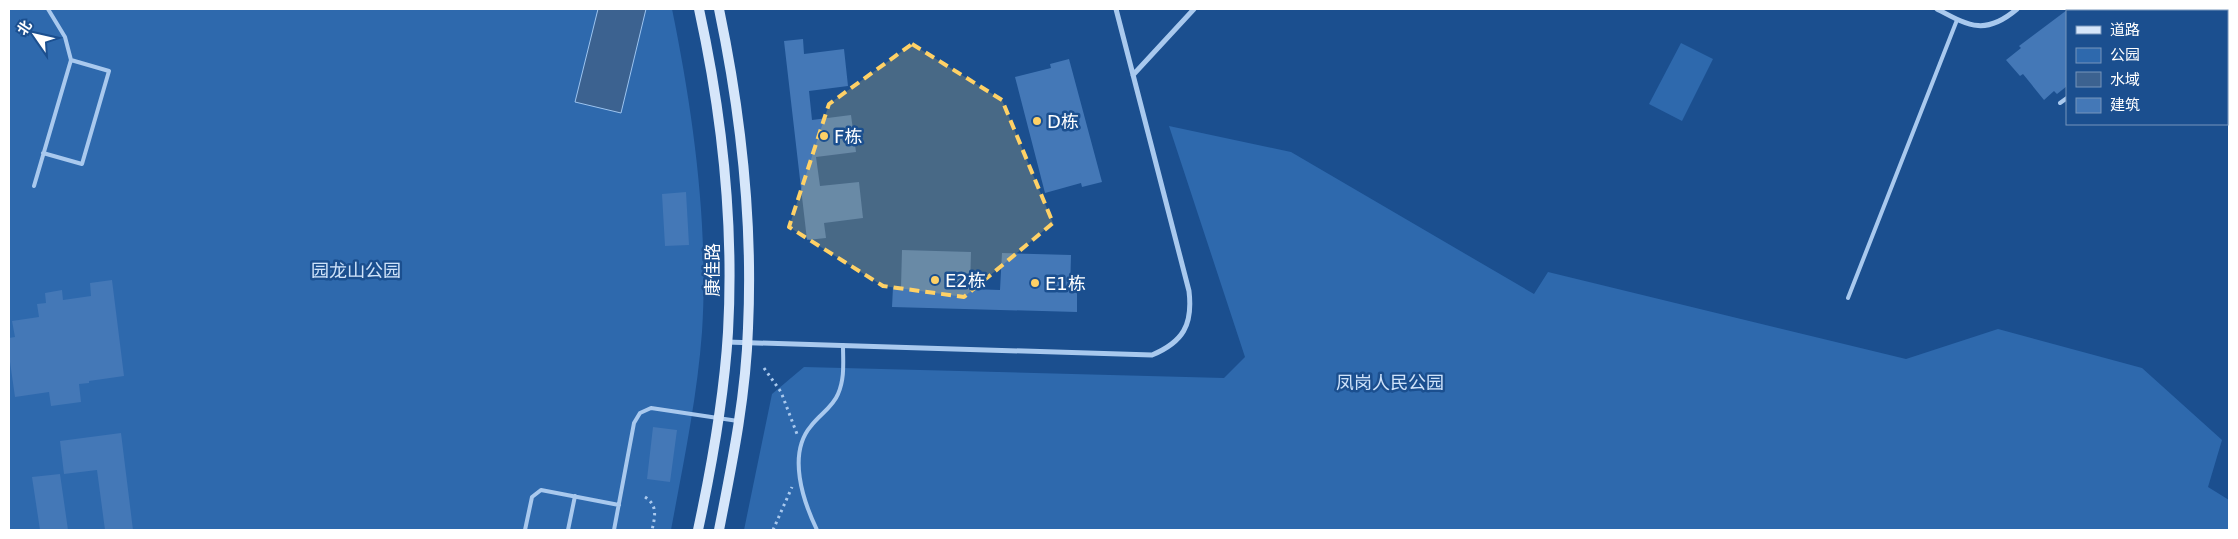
<svg xmlns="http://www.w3.org/2000/svg" width="2238" height="539" font-family="'DejaVu Sans','Noto Sans SC',sans-serif">
  <style>
    .green { fill: #2e69ad }
    .water { fill: #3c6290; stroke: #9cc4f0 }
    .building { fill: #4478b7 }
    .lines { fill: none; stroke-linecap: round; stroke-linejoin: round }
    .path { stroke: #a9c9ee; stroke-width: 3; stroke-dasharray: 2.5 4; stroke-linecap: butt }
    .lane { stroke: #a9c9ee; stroke-width: 4 }
    .street { stroke: #a9c9ee; stroke-width: 5 }
    .secondary { stroke: #d6e6fa; stroke-width: 10 }
    .marked { fill: #ffd166; fill-opacity: 0.2; stroke: #ffd166; stroke-width: 4; stroke-dasharray: 10 6; stroke-linejoin: round }
    .poi-dot { fill: #ffd166; stroke: #1b4f8f; stroke-width: 2 }
    .labels { text-anchor: middle; dominant-baseline: central; stroke-width: 5; stroke-linejoin: round; paint-order: stroke }
    .poi-label { font-size: 18px; fill: #fff; stroke: #1b4f8f; text-anchor: start }
    .park-label { font-size: 18px; fill: #cfe3fa; stroke: #1b4f8f }
    .street-label { font-size: 18px; fill: #fff; stroke: #1b4f8f }
  </style>
  <rect width="100%" height="100%" fill="#1b4f8f"/>
  <path class="green" d="M9,9H672C693,112 709,226 702,332C697,399 683,465 671,530H9Z
    M1681,43L1713,59L1682,121L1649,104Z
    M1169,126L1291,152L1534,294L1548,272L1906,359L1998,329L2142,368L2222,440L2208,487L2229,500V530H744L772,394L804,367L1224,378L1245,357Z"/>
  <path class="water" d="M598,9H646L621,113L575,102Z"/>
  <path class="building" d="M2067,10V86L2057,94L2054,91L2044,100L2023,74L2020,76L2006,60L2021,48L2019,46Z
    M803,39L804,54L844,49L848,86L809,91L812,120L851,115L856,152L816,157L820,186L859,182L863,218L824,223L826,238L807,240L784,41Z
    M1069,59L1102,182L1082,187L1081,183L1045,193L1015,77L1051,68L1050,64Z
    M686,192L689,245L665,246L662,194Z
    M902,250L971,252L970,289L1000,290L1002,253L1071,255L1070,292H1077V312L892,307L893,287H901Z
    M112,280L124,376L89,381V383L79,384L81,402L51,406L49,392L15,397L9,355V338L15,337L12,321L39,317L37,304L46,303L45,293L62,290L63,300L91,296L90,283Z
    M653,427L677,430L670,482L647,479Z
    M121,433L133,530H105L97,470L64,474L60,441Z
    M60,474L68,530H40L32,477Z"/>
  <g class="lines">
    <path class="path" d="M764,368L781,392L797,434
      M645,497C658,505 655,517 652,530
      M773,530L792,487"/>
    <path class="lane" d="M2171,11L2174,9
      M2060,103L2067,98
      M43,153L82,164L109,71L71,60
      M34,186L71,60L65,37L48,9
      M1848,298L1957,20
      M525,530L532,497L541,490L619,505
      M568,530L575,496
      M614,530L634,423L640,413L651,408L738,421
      M817,530C803,501 787,454 811,426C819,415 833,407 838,394C845,378 843,362 843,345"/>
    <path class="street" d="M1937,9C1969,26 1985,36 2017,9
      M1133,75L1194,9
      M727,342L1152,355C1183,342 1193,325 1189,291L1116,9"/>
    <path class="secondary" d="M719,9C741,114 753,221 748,328C746,396 732,464 719,530
      M698,530C712,465 724,399 728,332C734,224 722,114 699,9"/>
  </g>
  <path class="marked" d="M912,44L1002,100L1053,223L964,297L883,286L789,227L829,104Z"/>
  <g class="poi-dot">
    <circle cx="1037" cy="121" r="5"/>
    <circle cx="824" cy="136" r="5"/>
    <circle cx="935" cy="280" r="5"/>
    <circle cx="1035" cy="283" r="5"/>
  </g>
  <g class="labels">
    <g class="poi-label">
      <text x="1047" y="121">D栋</text>
      <text x="834" y="136">F栋</text>
      <text x="945" y="280">E2栋</text>
      <text x="1045" y="283">E1栋</text>
    </g>
    <g class="park-label">
      <text x="356" y="270">园龙山公园</text>
      <text x="1390" y="382">凤岗人民公园</text>
    </g>
    <g class="street-label">
      <text transform="translate(712 270) rotate(-90)">康佳路</text>
    </g>
  </g>
  <rect width="2238" height="539" fill="none" stroke="#ffffff" stroke-width="20"/>
  <rect x="2066" y="10" width="162" height="115" fill="#1b4f8f" stroke="#7695bc"/>
  <rect x="2076" y="26" width="25" height="8" fill="#d6e6fa" stroke="#7695bc"/>
  <text x="2110" y="35" font-size="15" fill="#ffffff">道路</text>
  <rect x="2076" y="48" width="25" height="15" fill="#2e69ad" stroke="#7695bc"/>
  <text x="2110" y="60" font-size="15" fill="#ffffff">公园</text>
  <rect x="2076" y="72" width="25" height="15" fill="#3c6290" stroke="#7695bc"/>
  <text x="2110" y="85" font-size="15" fill="#ffffff">水域</text>
  <rect x="2076" y="98" width="25" height="15" fill="#4478b7" stroke="#7695bc"/>
  <text x="2110" y="110" font-size="15" fill="#ffffff">建筑</text>
  <g transform="translate(35 35) rotate(304)" stroke="#1b4f8f" stroke-width="4" paint-order="stroke">
  <path d="M0-4L9 19L0 12L-9 19Z" fill="#ffffff"/>
  <text y="-8" font-size="14" font-weight="bold" text-anchor="middle" fill="#ffffff">北</text>
  </g>
</svg>
